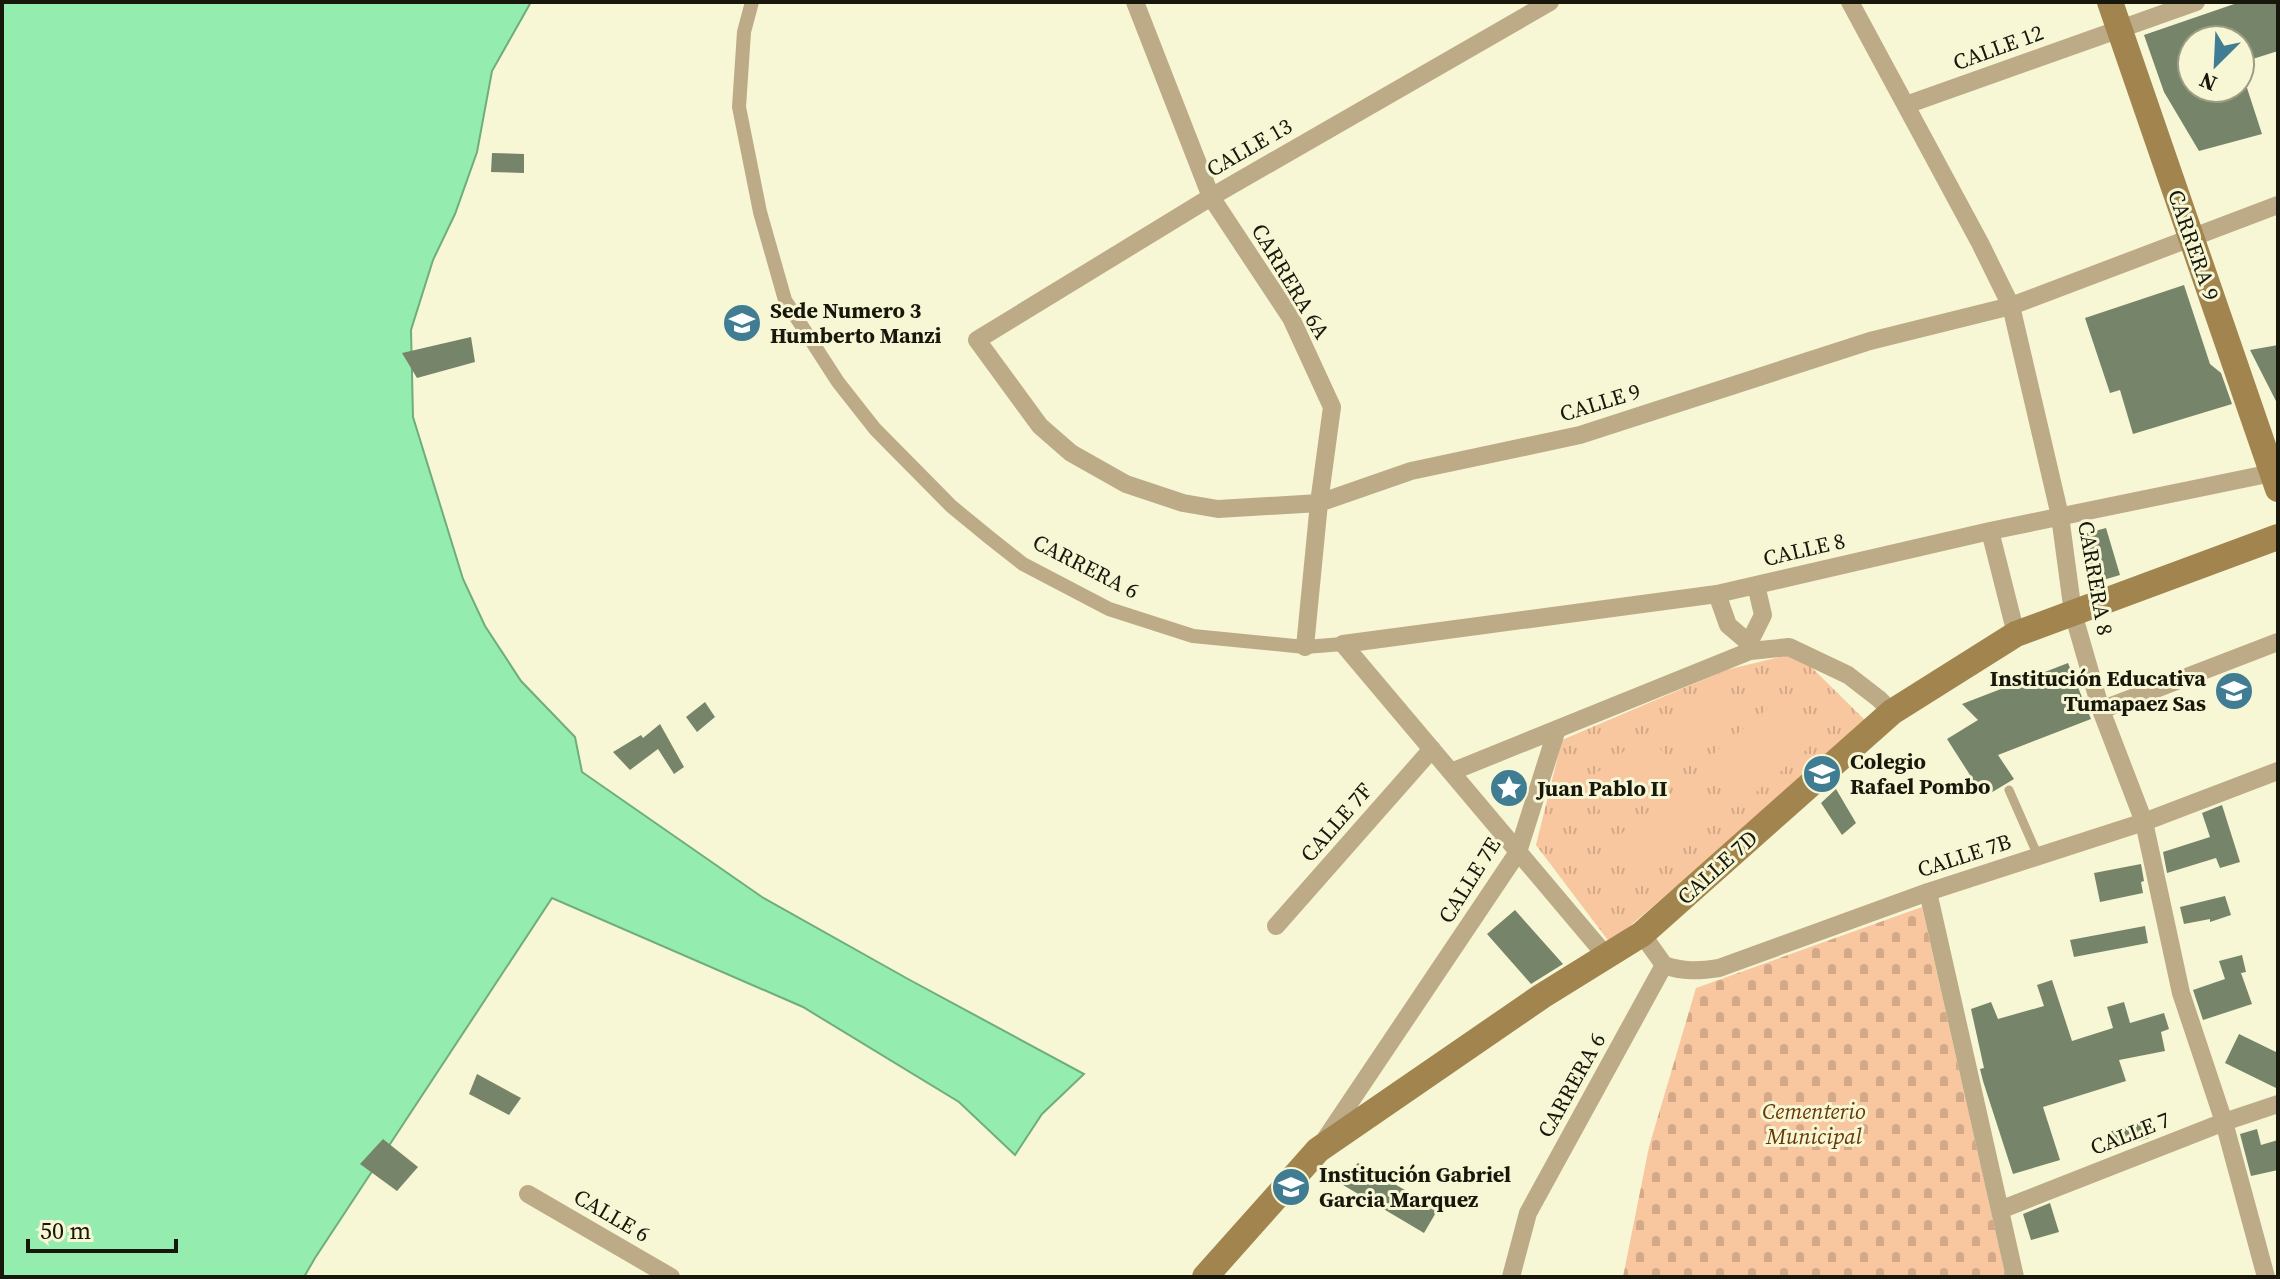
<svg xmlns="http://www.w3.org/2000/svg" width="2280" height="1279" font-family="'Source Serif 4',serif">
  <style>
    .grass { fill: url(#grass-tufts) }
    .cemetery { fill: url(#cemetery-stones) }
    .pitch { fill: #f8c69f }
    .water { fill: #95ecaf; stroke: #6fac7e; stroke-width: 2 }
    .building { fill: #768469 }
    .lines { fill: none; stroke-linecap: round; stroke-linejoin: round }
    .service { stroke: #bdaa86; stroke-width: 9 }
    .pedestrian { stroke: #bdaa86; stroke-width: 14 }
    .minor { stroke: #bdaa86; stroke-width: 18 }
    .secondary { stroke: #a2854e; stroke-width: 26 }
    .labels { text-anchor: middle; dominant-baseline: central; stroke-width: 6; stroke-linejoin: round; paint-order: stroke }
    .street-label { font-size: 22px; fill: #17170b; stroke: #f7f6d5 }
    .poi-label { font-size: 22px; font-weight: bold; fill: #17170b; stroke: #f7f6d5; text-anchor: start }
    .park-label { font-size: 22px; font-style: italic; fill: #673704; stroke: #f7f6d5 }
  </style>
  <defs>
    <pattern id="grass-tufts" width="24" height="20" patternUnits="userSpaceOnUse" patternTransform="scale(2)"><rect width="24" height="20" fill="#f8c69f"/><path d="M3 7l-1-3M5 7V3M7 7l1-3M15 17l-1-3M17 17v-4M19 17l1-3" fill="none" stroke="#d4a988"/></pattern>
    <pattern id="cemetery-stones" width="16" height="16" patternUnits="userSpaceOnUse" patternTransform="scale(2)"><rect width="16" height="16" fill="#f8c69f"/><path d="M2 7V4a2 2 0 0 1 4 0v3zM10 15v-3a2 2 0 0 1 4 0v3z" fill="#d4a988"/></pattern>
  </defs>
  <rect width="100%" height="100%" fill="#f7f6d5"/>
  <path class="grass" d="M1788,655L1806,662L1868,723L1610,943L1536,845L1562,740L1726,670Z"/>
  <path class="cemetery" d="M1922,907L2006,1277H1623L1649,1147L1696,988Z"/>
  <path class="pitch" d="M1782,696L1819,739L1737,808L1700,765Z
    M1718,697L1738,720L1694,756L1675,732Z
    M1647,733L1674,766L1608,820L1580,786Z
    M1687,781L1716,817L1650,870L1621,834Z"/>
  <path class="water" d="M2,2H531L492,71L477,152L455,214L433,260L411,330L413,417L463,579L485,626L521,681L575,737L582,772L762,897L908,979L1084,1074L1042,1114L1015,1155L959,1102L803,1007L552,898L315,1258L304,1277H2Z"/>
  <path class="building" d="M2240,2H2278V51L2240,63V40H2192V88H2247L2262,134L2199,151L2164,92L2144,35Z
    M492,153L524,154V173L491,172Z
    M2184,285L2210,364L2221,373L2232,404L2133,434L2120,390L2110,393L2085,318Z
    M471,337L475,362L417,378L402,353Z
    M2278,345V405L2250,350Z
    M2106,528L2120,575L2093,583L2080,535Z
    M2068,663L2091,719L1998,755L2014,779L1984,797L1947,739L1978,720L1962,704Z
    M705,702L715,717L697,732L686,717Z
    M660,724L684,767L674,774L658,749L630,770L613,752L641,735L643,738Z
    M1836,789L1856,823L1842,835L1821,803Z
    M2222,805L2240,862L2220,868L2216,858L2167,873L2163,852L2210,837L2202,813Z
    M2141,864L2144,881L2141,882L2143,893L2100,902L2094,873Z
    M2225,896L2231,915L2210,922V919L2184,924L2180,907Z
    M1515,910L1563,964L1531,984L1487,934Z
    M2145,926L2148,943L2074,957L2070,940Z
    M2242,955L2246,972L2241,973L2252,1004L2203,1020L2193,990L2225,979L2219,961Z
    M2052,980L2072,1041L2113,1028L2107,1007L2124,1002L2130,1023L2164,1013L2169,1029L2161,1032L2165,1051L2119,1060L2126,1081L2043,1107L2060,1160L2013,1174L1983,1081L1980,1069L1984,1068L1971,1009L1991,1002L1998,1019L2044,1006L2037,985Z
    M2239,1034L2278,1053V1089L2225,1063Z
    M477,1074L521,1098L509,1115L469,1094Z
    M2144,1122L2149,1138L2113,1149L2108,1132Z
    M2257,1129L2261,1145L2278,1140V1170L2251,1176L2240,1134Z
    M383,1139L418,1167L397,1191L360,1164Z
    M1358,1163L1438,1209L1424,1233L1338,1182Z
    M2050,1203L2059,1232L2031,1240L2023,1214Z"/>
  <g class="lines">
    <path class="service" d="M2009,790L2038,856"/>
    <path class="pedestrian" d="M752,2L744,32L739,107L760,212L785,300L838,382L875,429L951,506L990,538L1023,564L1109,609L1193,636L1305,647L1343,644"/>
    <path class="minor" d="M1135,2L1211,197L1291,318L1332,407L1319,503L1305,647
      M1550,2L1211,197L977,340L1040,426L1071,453L1126,484L1183,503L1218,509L1319,503L1411,471L1580,435L1870,341L2011,306L2278,205
      M1850,2L1980,243L2011,306L2060,516L2073,613L2101,710L2144,822L2181,993L2224,1122L2266,1277
      M1906,105L2196,2
      M1990,531L2016,634
      M1717,594L1728,625L1749,643
      M1343,644L1717,594L1990,531L2272,473
      M1343,644L1607,957
      M1750,651L1749,643L1763,615L1756,585
      M2101,710L2278,642
      M1451,772L1750,651L1789,647L1848,675L1879,699L1892,712
      M1928,892L2015,1277
      M1276,926L1432,749
      M1642,934L1664,965
      M1664,965C1683,972 1700,971 1719,968L1928,892L2144,822L2278,771
      M1326,1138L1518,852L1557,729
      M528,1194L671,1277
      M2000,1210L2224,1122L2278,1104
      M1511,1277L1528,1213L1664,965"/>
    <path class="secondary" d="M2110,2L2278,489
      M1205,1277L1318,1150L1542,996L1642,934L1892,712L2016,634L2278,537"/>
  </g>
  <defs>
    <g id="school-disc" transform="scale(2)"><circle r="9.5" fill="#407d93" stroke="#f7f6d5"/><path d="M0-5L7-2L0 1L-7-2ZM-4 1L0 2.5L4 1V4Q0 6-4 4Z" fill="#fff"/></g>
    <g id="sight-disc" transform="scale(2)"><circle r="9.5" fill="#407d93" stroke="#f7f6d5"/><path d="M0-6L1.8-2.2L6-1.7L2.9 1.2L3.7 5.4L0 3.3L-3.7 5.4L-2.9 1.2L-6-1.7L-1.8-2.2Z" fill="#fff"/></g>
  </defs>
  <g fill-rule="evenodd">
    <use href="#school-disc" x="742" y="323"/>
    <use href="#school-disc" x="2234" y="691"/>
    <use href="#school-disc" x="1822" y="774"/>
    <use href="#sight-disc" x="1509" y="788"/>
    <use href="#school-disc" x="1291" y="1187"/>
  </g>
  <g class="labels">
    <g class="street-label">
      <text transform="translate(1998 47) rotate(-20)">CALLE 12</text>
      <text transform="translate(1249 147) rotate(-30)">CALLE 13</text>
      <text transform="translate(2194 245) rotate(71)">CARRERA 9</text>
      <text transform="translate(1291 281) rotate(59)">CARRERA 6A</text>
      <text transform="translate(1600 402) rotate(-17)">CALLE 9</text>
      <text transform="translate(1804 549) rotate(-13)">CALLE 8</text>
      <text transform="translate(1086 566) rotate(27)">CARRERA 6</text>
      <text transform="translate(2096 578) rotate(80)">CARRERA 8</text>
      <text transform="translate(1336 822) rotate(-49)">CALLE 7F</text>
      <text transform="translate(1964 855) rotate(-18)">CALLE 7B</text>
      <text transform="translate(1717 867) rotate(-42)">CALLE 7D</text>
      <text transform="translate(1469 880) rotate(-58)">CALLE 7E</text>
      <text transform="translate(1571 1085) rotate(-61)">CARRERA 6</text>
      <text transform="translate(2130 1133) rotate(-21)">CALLE 7</text>
      <text transform="translate(612 1215) rotate(30)">CALLE 6</text>
    </g>
    <g class="poi-label">
      <text x="770" y="310">Sede Numero 3<tspan x="770" dy="25">Humberto Manzi</tspan></text>
      <text x="2206" y="678" text-anchor="end">Institución Educativa<tspan x="2206" dy="25">Tumapaez Sas</tspan></text>
      <text x="1850" y="761">Colegio<tspan x="1850" dy="25">Rafael Pombo</tspan></text>
      <text x="1537" y="788">Juan Pablo II</text>
      <text x="1319" y="1174">Institución Gabriel<tspan x="1319" dy="25">Garcia Marquez</tspan></text>
    </g>
    <g class="park-label">
      <text x="1814" y="1111">Cementerio<tspan x="1814" dy="25">Municipal</tspan></text>
    </g>
  </g>
  <rect width="2280" height="1279" fill="none" stroke="#17170b" stroke-width="8"/>
  <g transform="translate(2216 64) rotate(204)"><circle r="38" fill="#f7f6d5" stroke="#9d9d84" stroke-width="2"/>
  <path d="M0-6L14 30L0 20L-14 30Z" fill="#407d93"/>
  <text y="-12" font-size="22" font-weight="bold" text-anchor="middle" fill="#17170b">N</text>
  </g>
  <path d="M28 1239v12h148v-12" fill="none" stroke="#17170b" stroke-width="4"/>
  <text x="40" y="1239" font-size="24" fill="#17170b" stroke="#f7f6d5" stroke-width="6" paint-order="stroke">50 m</text>
</svg>
